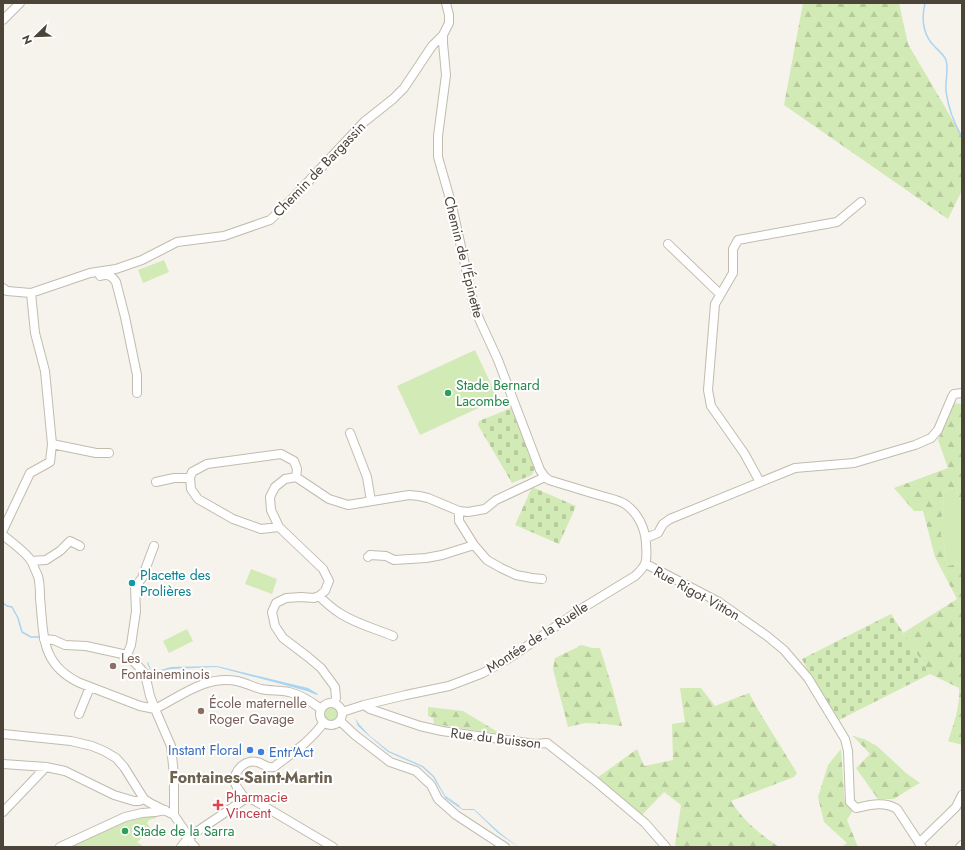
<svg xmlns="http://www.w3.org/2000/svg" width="965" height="850" font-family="Jost,sans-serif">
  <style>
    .grass { fill: #d2eab5 }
    .forest { fill: url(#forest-firs) }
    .cemetery { fill: url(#cemetery-stones) }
    .water { fill: #a9d4f2 }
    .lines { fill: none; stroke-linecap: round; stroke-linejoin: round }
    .stream { stroke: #a9d4f2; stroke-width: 1.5 }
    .minor-casing { stroke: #c2bbae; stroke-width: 10 }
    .minor { stroke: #fff; stroke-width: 8 }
    .leisure-dot { fill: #2e9e5b; stroke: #fff; stroke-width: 1.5 }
    .culture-dot { fill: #0f9aa8; stroke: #fff; stroke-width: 1.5 }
    .education-dot { fill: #8d6e63; stroke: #fff; stroke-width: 1.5 }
    .shop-dot { fill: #3f7fe0; stroke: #fff; stroke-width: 1.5 }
    .health-dot { fill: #e0444e; stroke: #fff; stroke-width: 1.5 }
    .labels { text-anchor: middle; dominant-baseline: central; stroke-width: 4; stroke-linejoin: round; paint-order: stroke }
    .street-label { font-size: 14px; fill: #4b4439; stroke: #fff }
    .leisure-label { font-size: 14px; fill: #27864d; stroke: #fff; text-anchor: start }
    .culture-label { font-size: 14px; fill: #0d838f; stroke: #fff; text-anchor: start }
    .education-label { font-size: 14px; fill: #785e54; stroke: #fff; text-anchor: start }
    .shop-label { font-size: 14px; fill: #366cbe; stroke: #fff; text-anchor: end }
    .health-label { font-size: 14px; fill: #be3a42; stroke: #fff; text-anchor: start }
    .quarter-label { font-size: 16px; font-weight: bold; fill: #6e6250; stroke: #fff }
  </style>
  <defs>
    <pattern id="forest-firs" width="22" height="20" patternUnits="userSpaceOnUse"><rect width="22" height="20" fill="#d2eab5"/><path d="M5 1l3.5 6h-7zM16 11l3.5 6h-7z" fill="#b6ca9c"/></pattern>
    <pattern id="cemetery-stones" width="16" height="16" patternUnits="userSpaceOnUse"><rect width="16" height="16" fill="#d2eab5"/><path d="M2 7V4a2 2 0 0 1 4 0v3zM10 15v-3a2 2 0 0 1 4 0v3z" fill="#b6ca9c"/></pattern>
  </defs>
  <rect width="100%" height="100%" fill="#f6f3ec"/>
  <path class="grass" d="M164,260L169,272L143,283L138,270Z
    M475,350L498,399L420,435L397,386Z
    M956,487L962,507V565L957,563L949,566L945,557L944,543L941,535V519L944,507L942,493Z
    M251,569L277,579L272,594L245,584Z
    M187,629L193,641L169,653L163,641Z
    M324 714a7 7 0 1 1 14 0a7 7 0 1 1-14 0Z
    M157,814L156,818L149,820L147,823L152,830L137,842L144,847H67L111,826L137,817Z"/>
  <path class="forest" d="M803,3H899L908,44L962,136V190L948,219L784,105Z
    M954,403L962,404V507L956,487L942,493L944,507L941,519V535L944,543L945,557L949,566L957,563L962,565V745L948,741C954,723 960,707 959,688L930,674L903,633L957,599L935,557L923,511H914L894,488L948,468L938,440Z
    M582,645L592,648H600L613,690L622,726L605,724L585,723L568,727L553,669L555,658Z
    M680,688H701L715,706L749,693L757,708L797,773L794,777L731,801C744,822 759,833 779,847H678L675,845L681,805L664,792L641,816L597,778L637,749L644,766L673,760L672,724L685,722Z
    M428,707L463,711L501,734L434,724L433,718L428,716Z
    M853,736L864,739L877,746L906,773L920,783L913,787L894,799H878L856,768L870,754Z
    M841,749L844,794L845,802L852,811L847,820L858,847H842L847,843L824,822L818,797L828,765Z"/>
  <path class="cemetery" d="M511,408L535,468L532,475L512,483L478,425L479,421Z
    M532,487L576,506L559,544L515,525Z
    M891,614L930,674L837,721L815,685L802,659Z"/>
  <path class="water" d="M148,662L151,670L157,671L171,667L217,666L308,688L318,694L317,695L307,691L217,667L171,669L157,672L150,670L147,663Z
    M355,718L359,724L370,736L389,751L423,766L434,776L447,799L463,809H474L499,832L518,847L498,833L474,810H463L446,799L433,777L422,767L388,752L369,736L358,726Z"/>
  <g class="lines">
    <path class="stream" d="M925,3C921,20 923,36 936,48C940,52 944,55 946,60C949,70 945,80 946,91C948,107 954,123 962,137
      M3,603L7,606L12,607L18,618L22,632L31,637H39
      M446,797L459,806"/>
    <g class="minor-casing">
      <path id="minor" d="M3,20L20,3
        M668,244L720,294
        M100,276C107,274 112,275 116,282L125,317L137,375V393
        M3,288L7,291L31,293L90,273L116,269L142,260L177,242L224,236L270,220L291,200L364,122L393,99L404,88L432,46L443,35
        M350,433L367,477L371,501
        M52,444L96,453H109
        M156,482L174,478H190
        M760,482L744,453L711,406L708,390L715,304L733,273V249L738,240L837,222L861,202
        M459,511V521L474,545L487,560L501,568L516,575L532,578L542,579
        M279,527L261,529L233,519L198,499L191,489L190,478L192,472L207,464L281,454L294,461L297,469L296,477
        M3,530L30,473L50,462L52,444L45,371L35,333L31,293
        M3,535C11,542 27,553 32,562C34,567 36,572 38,576C40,583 40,591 40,598C44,635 40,664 80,683L140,706L155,709
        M646,538L658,533L663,524L670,519L795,468L854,463L915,445L931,438L938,430L952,397L954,394L962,393
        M368,557L370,555L386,556L394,560L426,558L442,555L474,545
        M31,561L46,560L60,551L70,541L80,546
        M646,564L719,602L767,636L784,650L808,678L845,739L848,751L850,802L856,808C870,805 884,801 897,809L922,847
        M319,596C326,603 333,609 341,614C357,624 376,629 393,636
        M44,639L54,640L65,645L86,646L127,655L140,668L145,674L150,696L155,709L171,746L174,775V815
        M127,655L131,645L136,611L135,587L142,578L154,546
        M334,703L336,698L335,687L321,668L308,657L283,638L275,626L272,612L276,603L286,598L301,597L314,598L319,596L325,591L329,581L323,569L279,527L271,510L270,497L275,487L285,479L296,477L329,499L348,505L409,495L419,496L428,498L459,511L468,512L485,509L496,500L545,477
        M320 714a11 11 0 1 1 22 0a11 11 0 1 1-22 0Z
        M364,705L370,709L420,726L442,731L535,744L547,743L594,780L645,823L666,847
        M155,709C181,696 206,675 237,681C246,683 253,687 261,689C270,691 280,690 289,692C301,695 312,702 321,709
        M342,712L364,705L406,695L449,686L483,673L511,657L581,609L635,576C648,564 647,561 646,543C645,528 638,513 625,504C619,500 609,498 602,496C584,491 566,485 549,480L545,477L540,470L498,360L475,310L452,206L438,157V136L446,75L443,43V35L449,23V15L446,3
        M79,714L90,687
        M340,721L355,735L390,762L416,771L431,785L438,799L456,815L505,847
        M3,734L71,741L92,746L104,751L116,758L124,767L144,799L150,803L174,815L189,837L191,843L195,847
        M3,764L46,767L65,771L114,795L134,801H139L144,799
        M245,799C242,793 237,789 235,783C233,771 245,759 257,762C263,763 267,769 274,767C292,753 311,741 324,722
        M245,799H251L257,802L333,847
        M3,812L46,767
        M919,843L956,807L962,795
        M60,847L125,817L142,813L155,812L165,810
        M181,847L189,837L245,799
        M960,847L962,845"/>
    </g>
    <use href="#minor" class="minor"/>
  </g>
  <g class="leisure-dot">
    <circle cx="448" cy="393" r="4"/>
    <circle cx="125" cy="831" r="4"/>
  </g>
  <circle class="culture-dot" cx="132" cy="583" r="4"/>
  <g class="education-dot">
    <circle cx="113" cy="666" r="4"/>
    <circle cx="201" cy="711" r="4"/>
  </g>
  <g class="shop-dot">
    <circle cx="250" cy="750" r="4"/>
    <circle cx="261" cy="752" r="4"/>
  </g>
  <path class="health-dot" d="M216 799h4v4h4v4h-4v4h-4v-4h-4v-4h4z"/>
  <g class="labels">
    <g class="street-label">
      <text transform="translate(319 169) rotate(-46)">Chemin de Bargassin</text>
      <text transform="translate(464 257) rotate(76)">Chemin de l'Épinette</text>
      <text transform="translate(697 593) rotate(29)">Rue Rigot Vitton</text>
      <text transform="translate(537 637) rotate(-33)">Montée de la Ruelle</text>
      <text transform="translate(496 738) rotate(7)">Rue du Buisson</text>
    </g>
    <g class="leisure-label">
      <text x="456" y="385">Stade Bernard<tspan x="456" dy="16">Lacombe</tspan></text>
      <text x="133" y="831">Stade de la Sarra</text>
    </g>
    <g class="culture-label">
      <text x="140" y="575">Placette des<tspan x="140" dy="16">Prolières</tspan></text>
    </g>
    <g class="education-label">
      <text x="121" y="658">Les<tspan x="121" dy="16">Fontaineminois</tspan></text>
      <text x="209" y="703">École maternelle<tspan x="209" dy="16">Roger Gavage</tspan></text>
    </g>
    <g class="shop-label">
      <text x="242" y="750">Instant Floral</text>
      <text x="269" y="752" text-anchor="start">Entr'Act</text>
    </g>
    <g class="health-label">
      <text x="226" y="797">Pharmacie<tspan x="226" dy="16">Vincent</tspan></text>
    </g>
    <g class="quarter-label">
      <text x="251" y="777">Fontaines-Saint-Martin</text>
    </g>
  </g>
  <rect width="965" height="850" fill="none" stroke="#4b4439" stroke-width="8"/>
  <g transform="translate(36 36) rotate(247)" stroke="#ffffff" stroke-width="3" paint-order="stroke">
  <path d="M0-3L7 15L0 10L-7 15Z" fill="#4b4439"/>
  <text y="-6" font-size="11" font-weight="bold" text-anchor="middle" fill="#4b4439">N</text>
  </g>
</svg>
